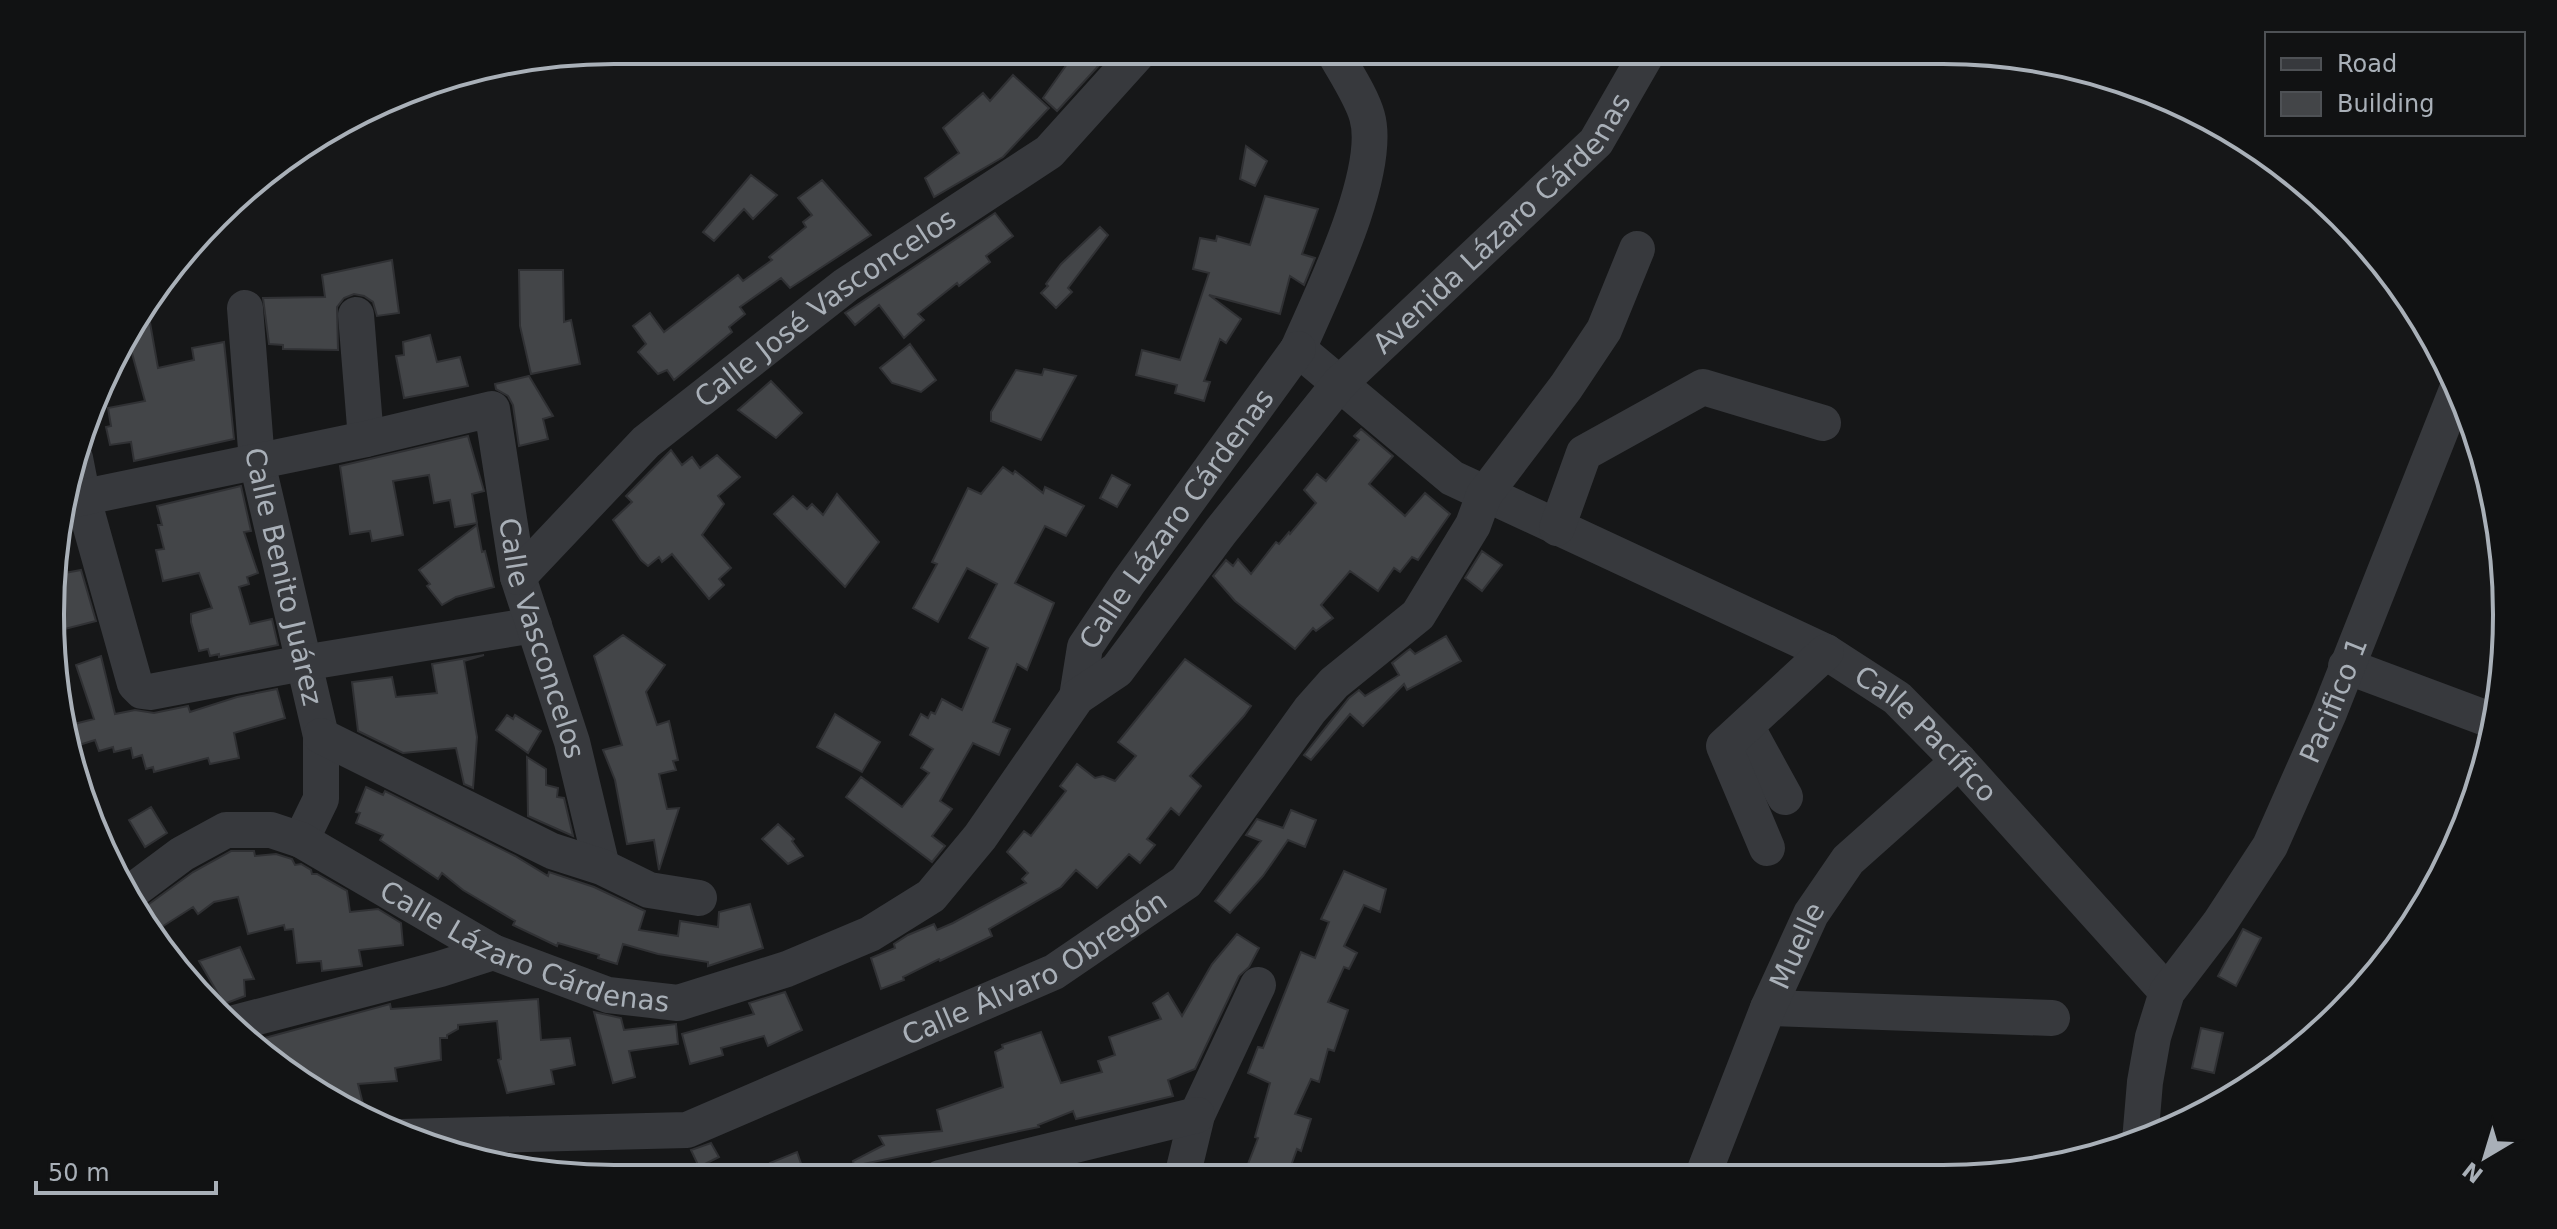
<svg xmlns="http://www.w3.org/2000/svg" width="2557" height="1229" font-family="'DejaVu Sans',sans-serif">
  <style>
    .building { fill: #434548; stroke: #303134; stroke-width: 2 }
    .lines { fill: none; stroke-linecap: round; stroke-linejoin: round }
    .minor { stroke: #37393d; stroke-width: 36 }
    .labels { text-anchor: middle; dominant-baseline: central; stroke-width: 8; stroke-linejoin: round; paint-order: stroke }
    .street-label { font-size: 28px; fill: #a9b0b8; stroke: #111213 }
    .rim { fill: none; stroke: #a9b0b8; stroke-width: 4 }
  </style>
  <rect width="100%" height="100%" fill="#161718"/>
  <path class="building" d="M1077,50H1113L1057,111L1043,98Z
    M1013,75L1049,108L1003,157L934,197L925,178L959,153L943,128L983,93L990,101Z
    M1246,146L1267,161L1255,186L1240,179Z
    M751,175L777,195L753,219L744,209L714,241L703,232Z
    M822,180L871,235L790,288L781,278L740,307L745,314L729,327L732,332L674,380L667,370L658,374L638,352L646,344L633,326L650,313L664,332L738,275L743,281L772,260L769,257L806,227L803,222L812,215L798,198Z
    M1265,196L1318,209L1302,254L1315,258L1304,285L1290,276L1280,314L1209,295L1241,319L1226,343L1220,339L1204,381L1210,382L1204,401L1175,393L1177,385L1136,375L1142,350L1180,360L1209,273L1193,269L1200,238L1216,241L1217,236L1250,245Z
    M995,213L1013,236L986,256L990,262L959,286L957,283L918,314L924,320L904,338L879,305L855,325L845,313Z
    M1100,227L1108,235L1068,288L1072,292L1056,308L1041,293L1048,286L1046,284L1061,264Z
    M392,260L399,313L377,316L373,302L364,296L354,294L344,298L337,307L338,350L283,349V345L269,344L263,298L325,297L322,275Z
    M519,270H563L564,322L571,320L580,364L531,374L520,326Z
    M146,300L158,368L194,360L192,348L224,342L234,439L134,461L131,442L110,445L106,427L111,426L108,408L145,401L127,335Z
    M430,335L437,362L460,357L468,386L404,398L396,356L404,355L403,342Z
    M910,344L936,380L921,392L892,383L880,368Z
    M1044,369L1076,376L1041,440L991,421V412L1016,370L1042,375Z
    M529,376L553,416L543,419L548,439L519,446L513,405L508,396L496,389L495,384Z
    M771,381L802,413L776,438L738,410Z
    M1361,429L1393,456L1369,484L1405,516L1425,493L1450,514L1418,560L1412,557L1400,572L1394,568L1378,591L1350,571L1321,605L1333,618L1316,631L1313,628L1295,649L1235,601L1213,576L1226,560L1233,566L1238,559L1251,574L1276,542L1279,544L1289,532L1290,534L1316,503L1304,490L1317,474L1326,481L1359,440L1354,436Z
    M468,436L484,491L472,494L477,523L455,527L450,500L434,503L429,475L393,481L403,535L372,541L370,531L350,534L340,466Z
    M671,450L682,465L692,457L700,468L717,455L740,477L718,496L724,504L702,535L731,568L719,579L724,585L709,599L672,554L662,562L659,557L648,566L641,560L613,520L632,502L626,496Z
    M1003,467L1013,474L1015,471L1043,493L1045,487L1084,506L1066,536L1045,526L1015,583L1054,603L1027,670L1017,664L993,722L1010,729L999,755L973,743L940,801L952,809L932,836L945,846L932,862L846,797L861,777L902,807L929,773L921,768L933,749L910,735L921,714L928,718L931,712L935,714L942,699L962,710L988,648L969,638L997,584L967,568L938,622L913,608L937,564L932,562L968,488L981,494Z
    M1112,475L1130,485L1117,507L1100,498Z
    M241,486L251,531L244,532L258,573L247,577L249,584L239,587L250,624L272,619L278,645L219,657V654L210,656L208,649L199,651L191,622V614L212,608L199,573L163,581L156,550L164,549L158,525H162L157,506Z
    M837,494L879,542L845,587L774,514L793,496L807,509L812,504L823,515Z
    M477,525L482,552L485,551L494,587L456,597L442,605L427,586L430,584L419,570Z
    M1482,551L1502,565L1482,591L1465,578Z
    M81,570L96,621L57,631L59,574Z
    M623,635L665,665L646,692L657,725L669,721L678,760L673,761L676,770L659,774L667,809L679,808L659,870L654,840L627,844L615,780L603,750L622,745L594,656Z
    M1446,636L1461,661L1407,690L1404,684L1363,726L1350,714L1311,760L1304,755L1349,698L1359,690L1365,696L1399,675L1392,663L1407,651L1410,649L1415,654Z
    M484,655L464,661L477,737L473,788L464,784L456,748L403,753L358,731L352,682L392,677L396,697L437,693L432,664Z
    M101,656L115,714L135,710L154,713L188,706L190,712L237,697L277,689L285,718L234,733L239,758L210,764L208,758L154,772L153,767L146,769L142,755L133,758L131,748L114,752L113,747L99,751L95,740L76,746L66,726L94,719L76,665Z
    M1185,659L1251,706L1244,716L1190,776L1201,786L1179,815L1171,808L1147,839L1155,845L1140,863L1129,854L1097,888L1076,870L1061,887L989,929L992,936L940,961L939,959L903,977L904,980L881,989L871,958L895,948L894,944L908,935L934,924L937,930L953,923L1026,883L1022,879L1028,873L1007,852L1024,831L1031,836L1066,791L1060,786L1077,764L1095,778L1103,776L1115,781L1136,756L1118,742Z
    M835,714L880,742L862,772L817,747Z
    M507,715L513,719L515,715L541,731L528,753L496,730Z
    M527,757L546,769V785L558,788L557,797L564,798L573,836L528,816Z
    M366,787L383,795L385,791L515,856L548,876L549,872L594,887L645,911L639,930L678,936L680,921L718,927L719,912L750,904L763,948L708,966V962L658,954L623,944L617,964L598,958L599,955L558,943L557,946L513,925L515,921L463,890L442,873L438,879L380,840L383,835L356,823L360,813L356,812Z
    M151,807L167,833L145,847L129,820Z
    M1291,810L1316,820L1305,847L1288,840L1263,876L1230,913L1215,901L1261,841L1246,835L1257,819L1283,828Z
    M778,824L794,839L792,841L803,856L788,864L762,839Z
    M231,851H254L255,856L276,854L292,859L295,865L301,864L311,870L312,874H317L347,891L350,912L378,909L401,923L403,945L359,950L362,966L322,971L321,961L297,963L293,929L285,930L284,925L248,934L238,897L214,902L198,914L193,907L157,930L154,926L149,930L138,912L193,872Z
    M1344,871L1386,889L1380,912L1364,905L1344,946L1357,953L1349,969L1344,967L1328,1002L1348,1010L1334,1051L1328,1049L1319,1082L1311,1079L1295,1114L1311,1119L1301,1151L1297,1149L1287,1177H1243L1258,1138L1255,1137L1270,1083L1248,1073L1258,1047L1263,1048L1301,952L1315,958L1329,922L1321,919Z
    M2243,929L2261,938L2236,986L2218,976Z
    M1237,934L1259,948L1249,967L1239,976L1195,1069L1168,1080L1173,1096L1076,1119L1073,1111L1038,1125L1039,1127L854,1166L853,1161L884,1145L879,1136L942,1131L937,1110L1003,1087L995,1052L1003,1048L1002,1045L1041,1032L1061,1083L1102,1072L1098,1061L1115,1055L1109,1037L1161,1019L1153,1003L1168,993L1182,1016L1212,964Z
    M240,947L254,979L244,980L245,996L224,1004L199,961Z
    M785,992L802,1030L768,1046L764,1036L721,1048L723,1055L690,1064L682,1034L754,1014L749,1003Z
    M538,999L541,1040L570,1038L575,1065L551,1070L554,1084L507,1093L498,1060L501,1059L497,1021L458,1025V1029L447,1035V1038H440L441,1060L395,1068L397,1081L358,1084L366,1116L265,1053L261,1039L390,1004L391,1009Z
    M594,1012L621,1018L624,1030L676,1024L678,1044L629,1051L635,1077L613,1083Z
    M2201,1028L2223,1033L2214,1073L2192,1068Z
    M711,1143L719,1157L699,1167L691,1150Z
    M797,1152L806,1178H776L770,1163Z"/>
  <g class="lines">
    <g class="minor">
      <path id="s1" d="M1333,50C1343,69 1361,95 1367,116C1383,172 1321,296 1298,349L1452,478L1826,652L1897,698L1959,761L2167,992"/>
      <path id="s2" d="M245,308L257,462L321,736V799L301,840"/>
      <path d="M356,315L366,439"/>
      <path d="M75,458L83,499L135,684L142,691L150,692L303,663L534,625"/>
      <path id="s3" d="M61,502L366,439L492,409L518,577L572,742L602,867"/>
      <path d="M1557,528L1584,453L1703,387L1823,423"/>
      <path id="s4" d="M518,577L646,442L846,285L1049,152L1141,50"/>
      <path d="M2346,666L2496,722"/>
      <path id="s5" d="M1077,697L1085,647L1128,583L1298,349"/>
      <path d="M1746,726L1785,797"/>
      <path d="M321,736L552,851L602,867L649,890L699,898"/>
      <path d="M1767,848L1724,746L1826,652"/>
      <path id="s6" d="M127,895L182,854L226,830H271L301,840L493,952L608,995L678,1003L787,969L870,934L931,896L980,837L1077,697L1117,670L1221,531L1339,384L1596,142L1649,50"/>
      <path d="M1768,1008L2052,1018"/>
      <path d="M231,1027L235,1023L440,969L493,952"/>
      <path id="s7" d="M401,1137L687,1130L1054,972L1186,882L1310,710L1334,683L1418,615L1473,525L1484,495L1566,387L1604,330L1637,249"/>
      <path id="s8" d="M2140,1141L2145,1082L2153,1037L2167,992L2219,924L2270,846L2329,713L2458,387"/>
      <path id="s9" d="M1703,1175L1768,1008L1811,914L1848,860L1959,761"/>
      <path d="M1182,1177L1197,1115L1258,985"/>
      <path d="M940,1178L1197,1115"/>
    </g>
  </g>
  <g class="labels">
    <g class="street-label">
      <text stroke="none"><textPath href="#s6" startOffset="1774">Avenida Lázaro Cárdenas</textPath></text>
      <text stroke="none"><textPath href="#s4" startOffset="410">Calle José Vasconcelos</textPath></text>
      <text stroke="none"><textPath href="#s5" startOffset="208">Calle Lázaro Cárdenas</textPath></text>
      <text stroke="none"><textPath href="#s2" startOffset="272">Calle Benito Juárez</textPath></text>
      <text stroke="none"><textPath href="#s3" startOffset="676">Calle Vasconcelos</textPath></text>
      <text stroke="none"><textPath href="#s8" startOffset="490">Pacifico 1</textPath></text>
      <text stroke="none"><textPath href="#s1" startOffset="1064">Calle Pacífico</textPath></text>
      <text stroke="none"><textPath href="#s6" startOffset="446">Calle Lázaro Cárdenas</textPath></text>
      <text stroke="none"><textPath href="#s9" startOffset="248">Muelle</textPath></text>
      <text stroke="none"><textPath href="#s7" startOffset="670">Calle Álvaro Obregón</textPath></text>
    </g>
  </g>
  <path d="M0 0H2557V1229H0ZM614 64H1943A550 550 0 0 1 2493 614V615A550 550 0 0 1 1943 1165H614A550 550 0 0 1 64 615V614A550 550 0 0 1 614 64Z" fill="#111213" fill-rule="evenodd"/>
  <path class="rim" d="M614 64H1943A550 550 0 0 1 2493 614V615A550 550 0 0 1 1943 1165H614A550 550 0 0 1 64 615V614A550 550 0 0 1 614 64Z"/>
  <rect x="2265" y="32" width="260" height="104" fill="#111213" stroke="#4e5155" stroke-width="2"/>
  <rect x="2281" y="58" width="40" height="12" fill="#37393d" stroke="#4e5155" stroke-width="2"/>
  <text x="2337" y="72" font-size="24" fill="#a9b0b8">Road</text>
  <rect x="2281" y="92" width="40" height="24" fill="#434548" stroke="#4e5155" stroke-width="2"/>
  <text x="2337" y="112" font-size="24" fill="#a9b0b8">Building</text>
  <g transform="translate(2485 1157) rotate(218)" stroke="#111213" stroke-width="6" paint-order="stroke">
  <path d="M0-6L14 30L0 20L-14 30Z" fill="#a9b0b8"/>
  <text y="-12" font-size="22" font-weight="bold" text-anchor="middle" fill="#a9b0b8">N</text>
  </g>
  <path d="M36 1181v12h180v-12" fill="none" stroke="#a9b0b8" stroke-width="4"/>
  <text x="48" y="1181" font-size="24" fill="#a9b0b8" stroke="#111213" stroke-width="6" paint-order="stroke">50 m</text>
</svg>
